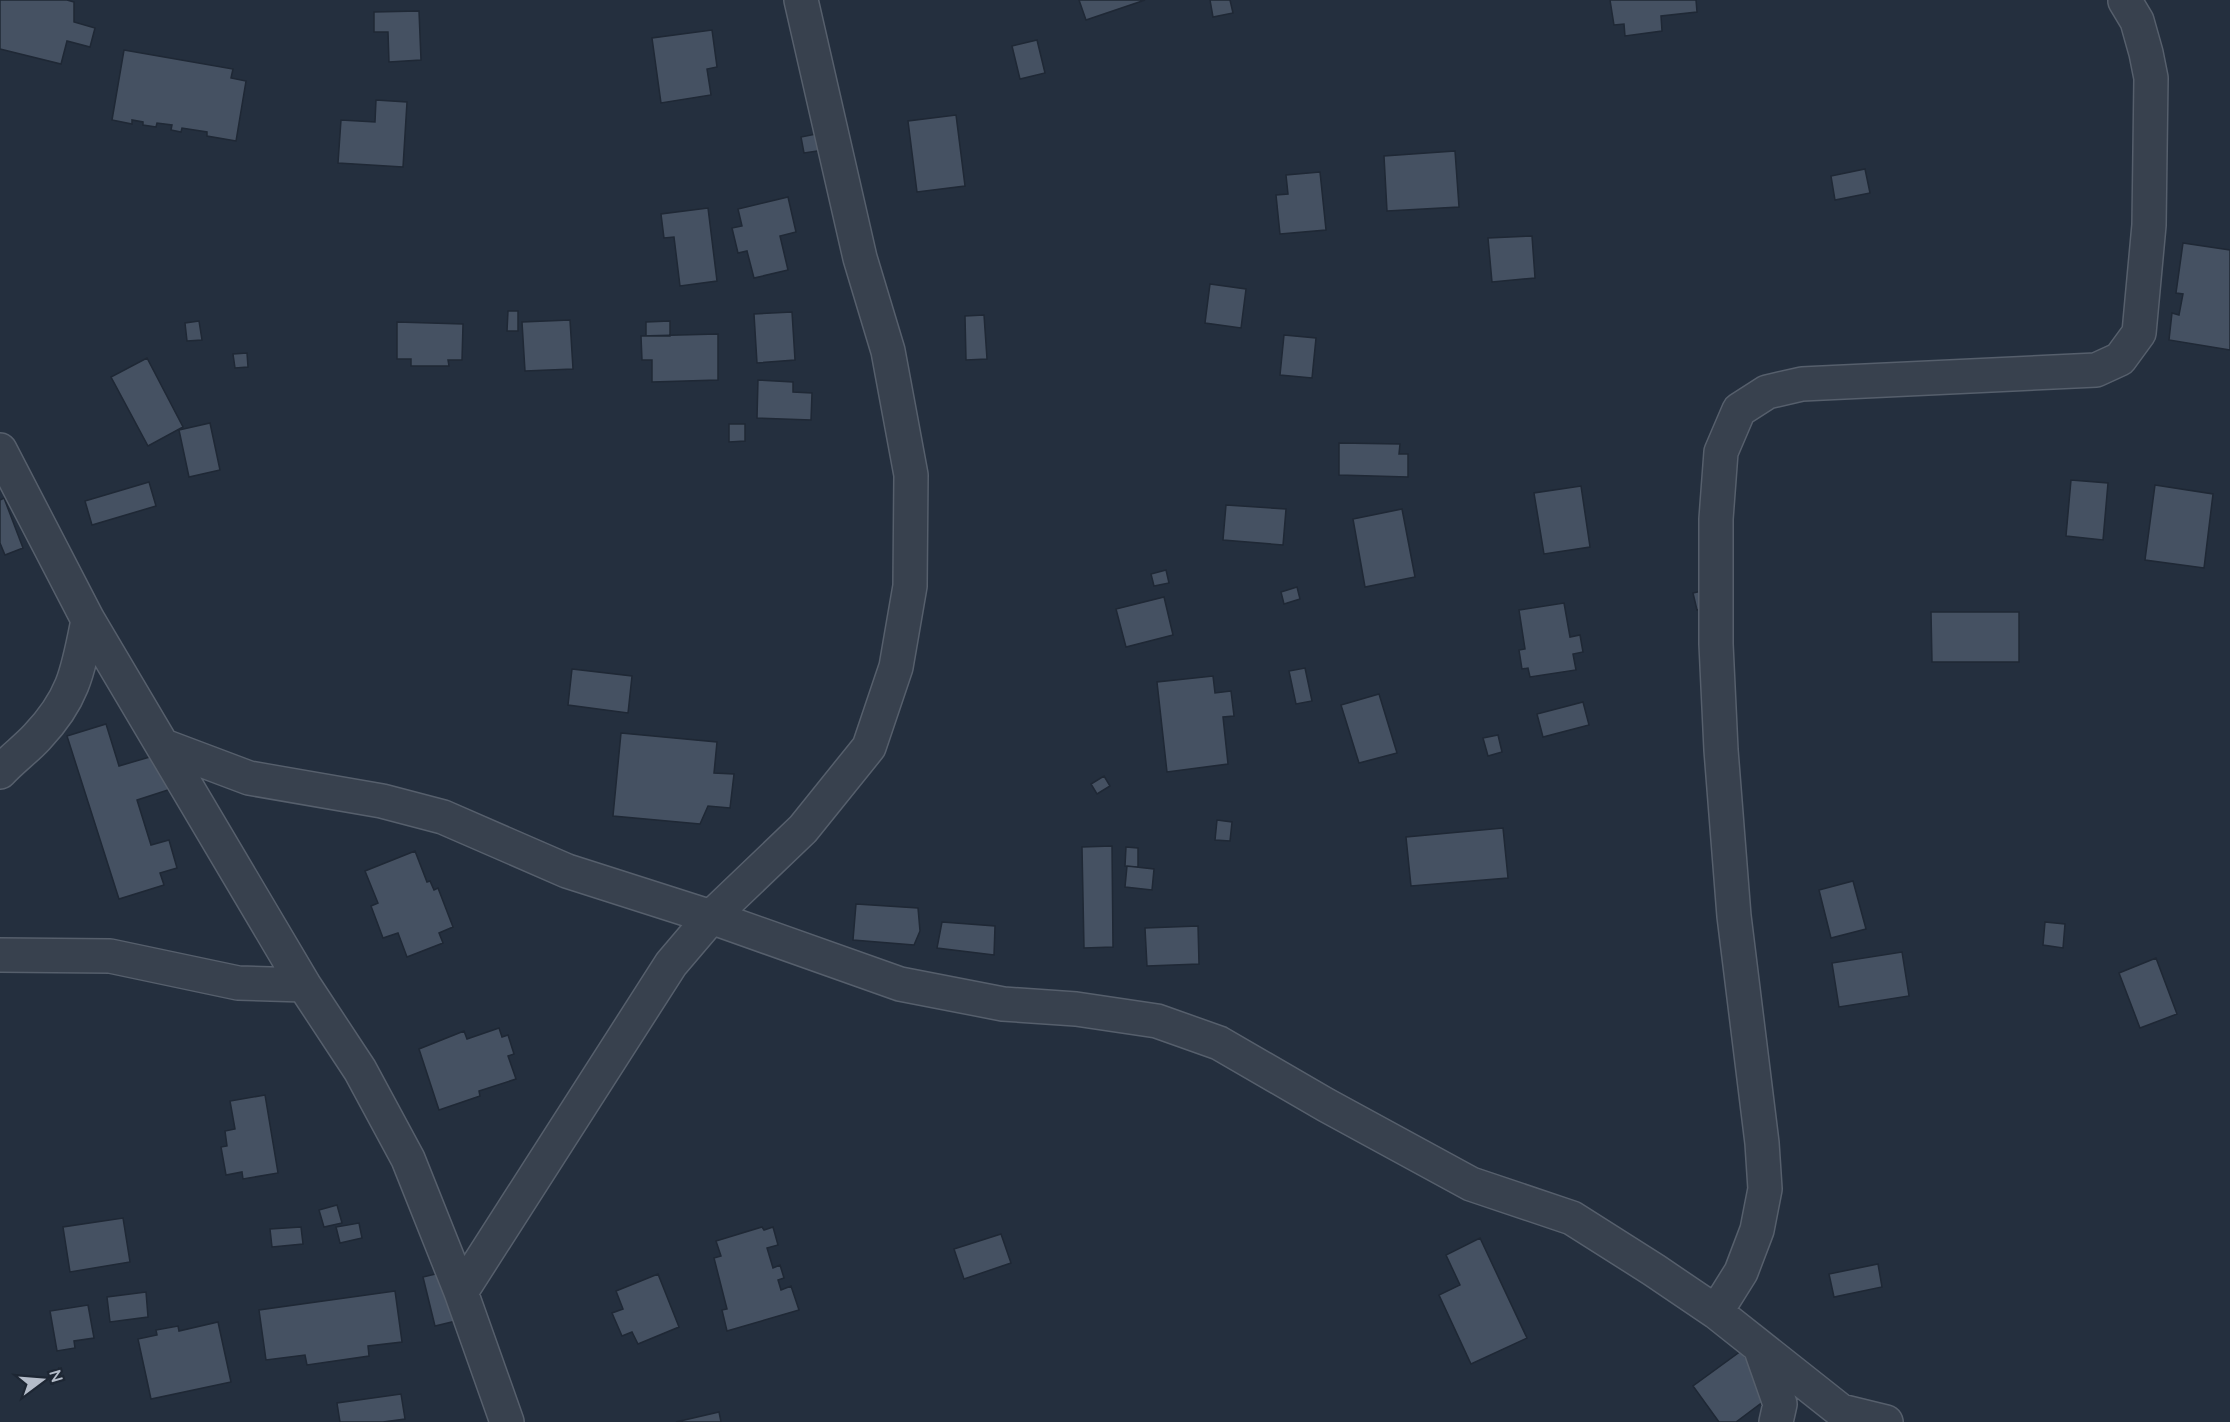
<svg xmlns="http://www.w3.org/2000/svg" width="2230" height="1422" font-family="Mulish,sans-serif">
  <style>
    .building { fill: #455162; stroke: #1f2835; stroke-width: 1.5 }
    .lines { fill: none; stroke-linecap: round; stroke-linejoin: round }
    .minor-casing { stroke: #565f6c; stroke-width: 36 }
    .minor { stroke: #38414e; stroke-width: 33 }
  </style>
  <rect width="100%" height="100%" fill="#242f3e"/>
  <path class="building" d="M0,0H67L74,2V22L95,28L90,47L67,41L61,64L0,49Z
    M1079,0H1145L1086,20Z
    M1210,0H1230L1233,13L1213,17Z
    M1610,0H1696L1697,12L1661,16L1662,31L1625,36L1624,24L1614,25Z
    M419,11L421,60L389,62L388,32H374V12Z
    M712,30L717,67L707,69L711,95L661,103L652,38Z
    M1037,40L1045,73L1020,79L1012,46Z
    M124,50L233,69L231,78L246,81L236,141L207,136V132L182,128L181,132L171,130L172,125L157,123L156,127L143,125V122L132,120V124L112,120Z
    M376,100L407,102L403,167L338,163L341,120L375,122Z
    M956,115L965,186L917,192L908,121Z
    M821,133L824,150L804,153L801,137Z
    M1455,151L1459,207L1387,211L1384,156Z
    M1865,169L1870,193L1835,200L1831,176Z
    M1320,172L1326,230L1280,234L1276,195L1288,194L1286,175Z
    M788,197L796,232L780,236L788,270L754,278L747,251L738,253L732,228L742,226L738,209Z
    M708,208L717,281L680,286L674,237L664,238L661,214Z
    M1532,236L1535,278L1492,282L1488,238Z
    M2183,243L2230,250V350L2169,340L2172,313L2179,315L2183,294L2176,293Z
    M1210,284L1246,289L1241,328L1205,323Z
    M508,311H518V331H507Z
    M792,312L795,360L757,363L754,314Z
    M984,315L987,359L966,360L965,316Z
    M570,320L573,369L525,371L522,322Z
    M199,321L202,340L187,341L185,323Z
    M670,321V336H646V322Z
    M397,322L463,324L462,360H448L449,366H411V359H397Z
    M718,334V380L652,382V360H642L641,336Z
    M1284,335L1316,338L1312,378L1280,375Z
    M247,353L248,367L235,368L233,354Z
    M147,358L183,427L148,446L111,377Z
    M758,380L793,382V392L812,393L811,420L757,418Z
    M210,423L220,470L189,477L179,430Z
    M729,424H745V441L729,442Z
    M1339,443L1400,444L1399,454H1408V477L1339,475Z
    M2071,480L2108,483L2103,540L2066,536Z
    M149,482L156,506L92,525L85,501Z
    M2155,485L2213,494L2204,568L2145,560Z
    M1581,486L1590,547L1544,554L1534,493Z
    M4,498L23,548L5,555L0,543V500Z
    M1226,505L1286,509L1283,545L1223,540Z
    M1402,509L1415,577L1365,587L1353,519Z
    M1166,570L1169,583L1154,586L1151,574Z
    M1297,587L1300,599L1284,604L1281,592Z
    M1706,590L1710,607L1697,610L1693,593Z
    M1164,597L1173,635L1126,647L1116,609Z
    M1564,603L1570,637L1580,635L1583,652L1573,654L1576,670L1530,677L1528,668L1522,669L1519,650L1525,649L1519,610Z
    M1931,612H2019V662H1932Z
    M1305,668L1312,701L1296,704L1289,671Z
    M572,669L632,676L628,713L568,705Z
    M1213,676L1215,693L1231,691L1234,716L1223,717L1228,764L1167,772L1157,682Z
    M1379,694L1397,753L1359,763L1341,705Z
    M1583,702L1589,725L1543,737L1537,714Z
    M106,724L119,766L160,754L171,789L137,800L151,845L169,840L177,868L160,873L164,885L119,899L67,736Z
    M621,733L717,742L714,773L734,774L730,808L708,806L700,824L613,816Z
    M1498,735L1502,752L1488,756L1483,738Z
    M1104,776L1110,786L1097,794L1091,784Z
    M1217,820L1232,822L1230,841L1215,840Z
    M1503,828L1508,878L1411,886L1406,837Z
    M1112,846L1113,947L1084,948L1082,847Z
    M1126,847L1138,848V867L1125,866Z
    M415,851L427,882L430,881L434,890L438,888L453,927L439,933L443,943L407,957L398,933L383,938L371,906L378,903L365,871Z
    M1127,866L1154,869L1152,890L1125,887Z
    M1853,881L1866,929L1831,938L1819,890Z
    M856,904L918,908L920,931L914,945L853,940Z
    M942,922L995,926L994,955L937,948Z
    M2045,922L2065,924L2063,948L2043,945Z
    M1198,926L1199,964L1147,966L1145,928Z
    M1902,952L1909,996L1839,1007L1832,963Z
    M2156,958L2177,1014L2140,1028L2119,973Z
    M499,1028L502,1037L508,1035L514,1054L508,1056L516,1079L479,1091L480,1096L439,1110L419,1049L464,1031L467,1039Z
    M265,1095L278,1173L243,1179L242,1172L226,1175L221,1147L227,1146L225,1131L235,1129L230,1101Z
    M337,1205L342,1223L324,1227L319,1210Z
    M123,1218L130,1262L70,1272L63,1227Z
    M359,1223L362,1238L340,1243L336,1227Z
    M301,1227L303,1244L272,1247L270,1229Z
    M762,1227L764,1230L773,1227L778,1245L767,1248L773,1268L780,1265L784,1278L778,1280L781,1290L791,1286L799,1310L727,1331L722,1310L727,1309L714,1258L721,1256L716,1241Z
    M1001,1234L1011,1263L964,1279L954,1249Z
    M1480,1238L1527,1338L1471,1364L1439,1295L1460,1285L1446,1255Z
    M1878,1264L1882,1287L1834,1297L1829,1274Z
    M448,1271L460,1320L435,1326L423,1277Z
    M658,1274L679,1327L638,1344L632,1332L622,1336L612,1313L623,1309L616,1291Z
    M395,1291L402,1342L368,1346L369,1356L307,1365L305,1355L266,1360L259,1310Z
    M146,1292L148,1317L110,1322L107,1297Z
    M88,1305L94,1338L74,1341L75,1348L57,1351L50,1311Z
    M218,1322L231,1382L151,1399L138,1339L157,1335L156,1330L178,1326L179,1331Z
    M1741,1351L1772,1395L1736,1422H1719L1693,1386Z
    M401,1394L405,1419L383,1422H340L337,1403Z
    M719,1412L721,1422H676Z"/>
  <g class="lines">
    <g class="minor-casing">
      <path id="minor" d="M0,450L88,620L304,985L360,1070L408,1159L461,1292L507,1422
        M164,746L249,778L382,801L443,817L567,871L711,917L900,984L1003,1004L1076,1009L1157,1021L1219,1043L1326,1105L1471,1184L1572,1218L1654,1270L1716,1312L1841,1411L1886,1422
        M0,772C12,759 26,749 37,737C74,698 78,671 88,620
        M0,955L110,956L238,983L304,985
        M461,1292L671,964L711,917L803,829L869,747L896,667L910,586L911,475L888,351L860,258L801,0
        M1716,1312L1741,1272L1757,1230L1765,1189L1762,1143L1734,916L1721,750L1716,644V519L1721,452L1739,410L1767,392L1802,384L2096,370L2120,359L2139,333L2149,225L2151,78L2146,53L2137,21L2125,1
        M1760,1347L1780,1404L1776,1422"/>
    </g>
    <use href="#minor" class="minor"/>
  </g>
  <g transform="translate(42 1380) rotate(74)" stroke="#1d2633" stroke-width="4.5" paint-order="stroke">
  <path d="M0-4.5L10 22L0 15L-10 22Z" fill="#b4bcc9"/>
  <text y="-9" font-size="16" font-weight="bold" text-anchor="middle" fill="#b4bcc9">N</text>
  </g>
</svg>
